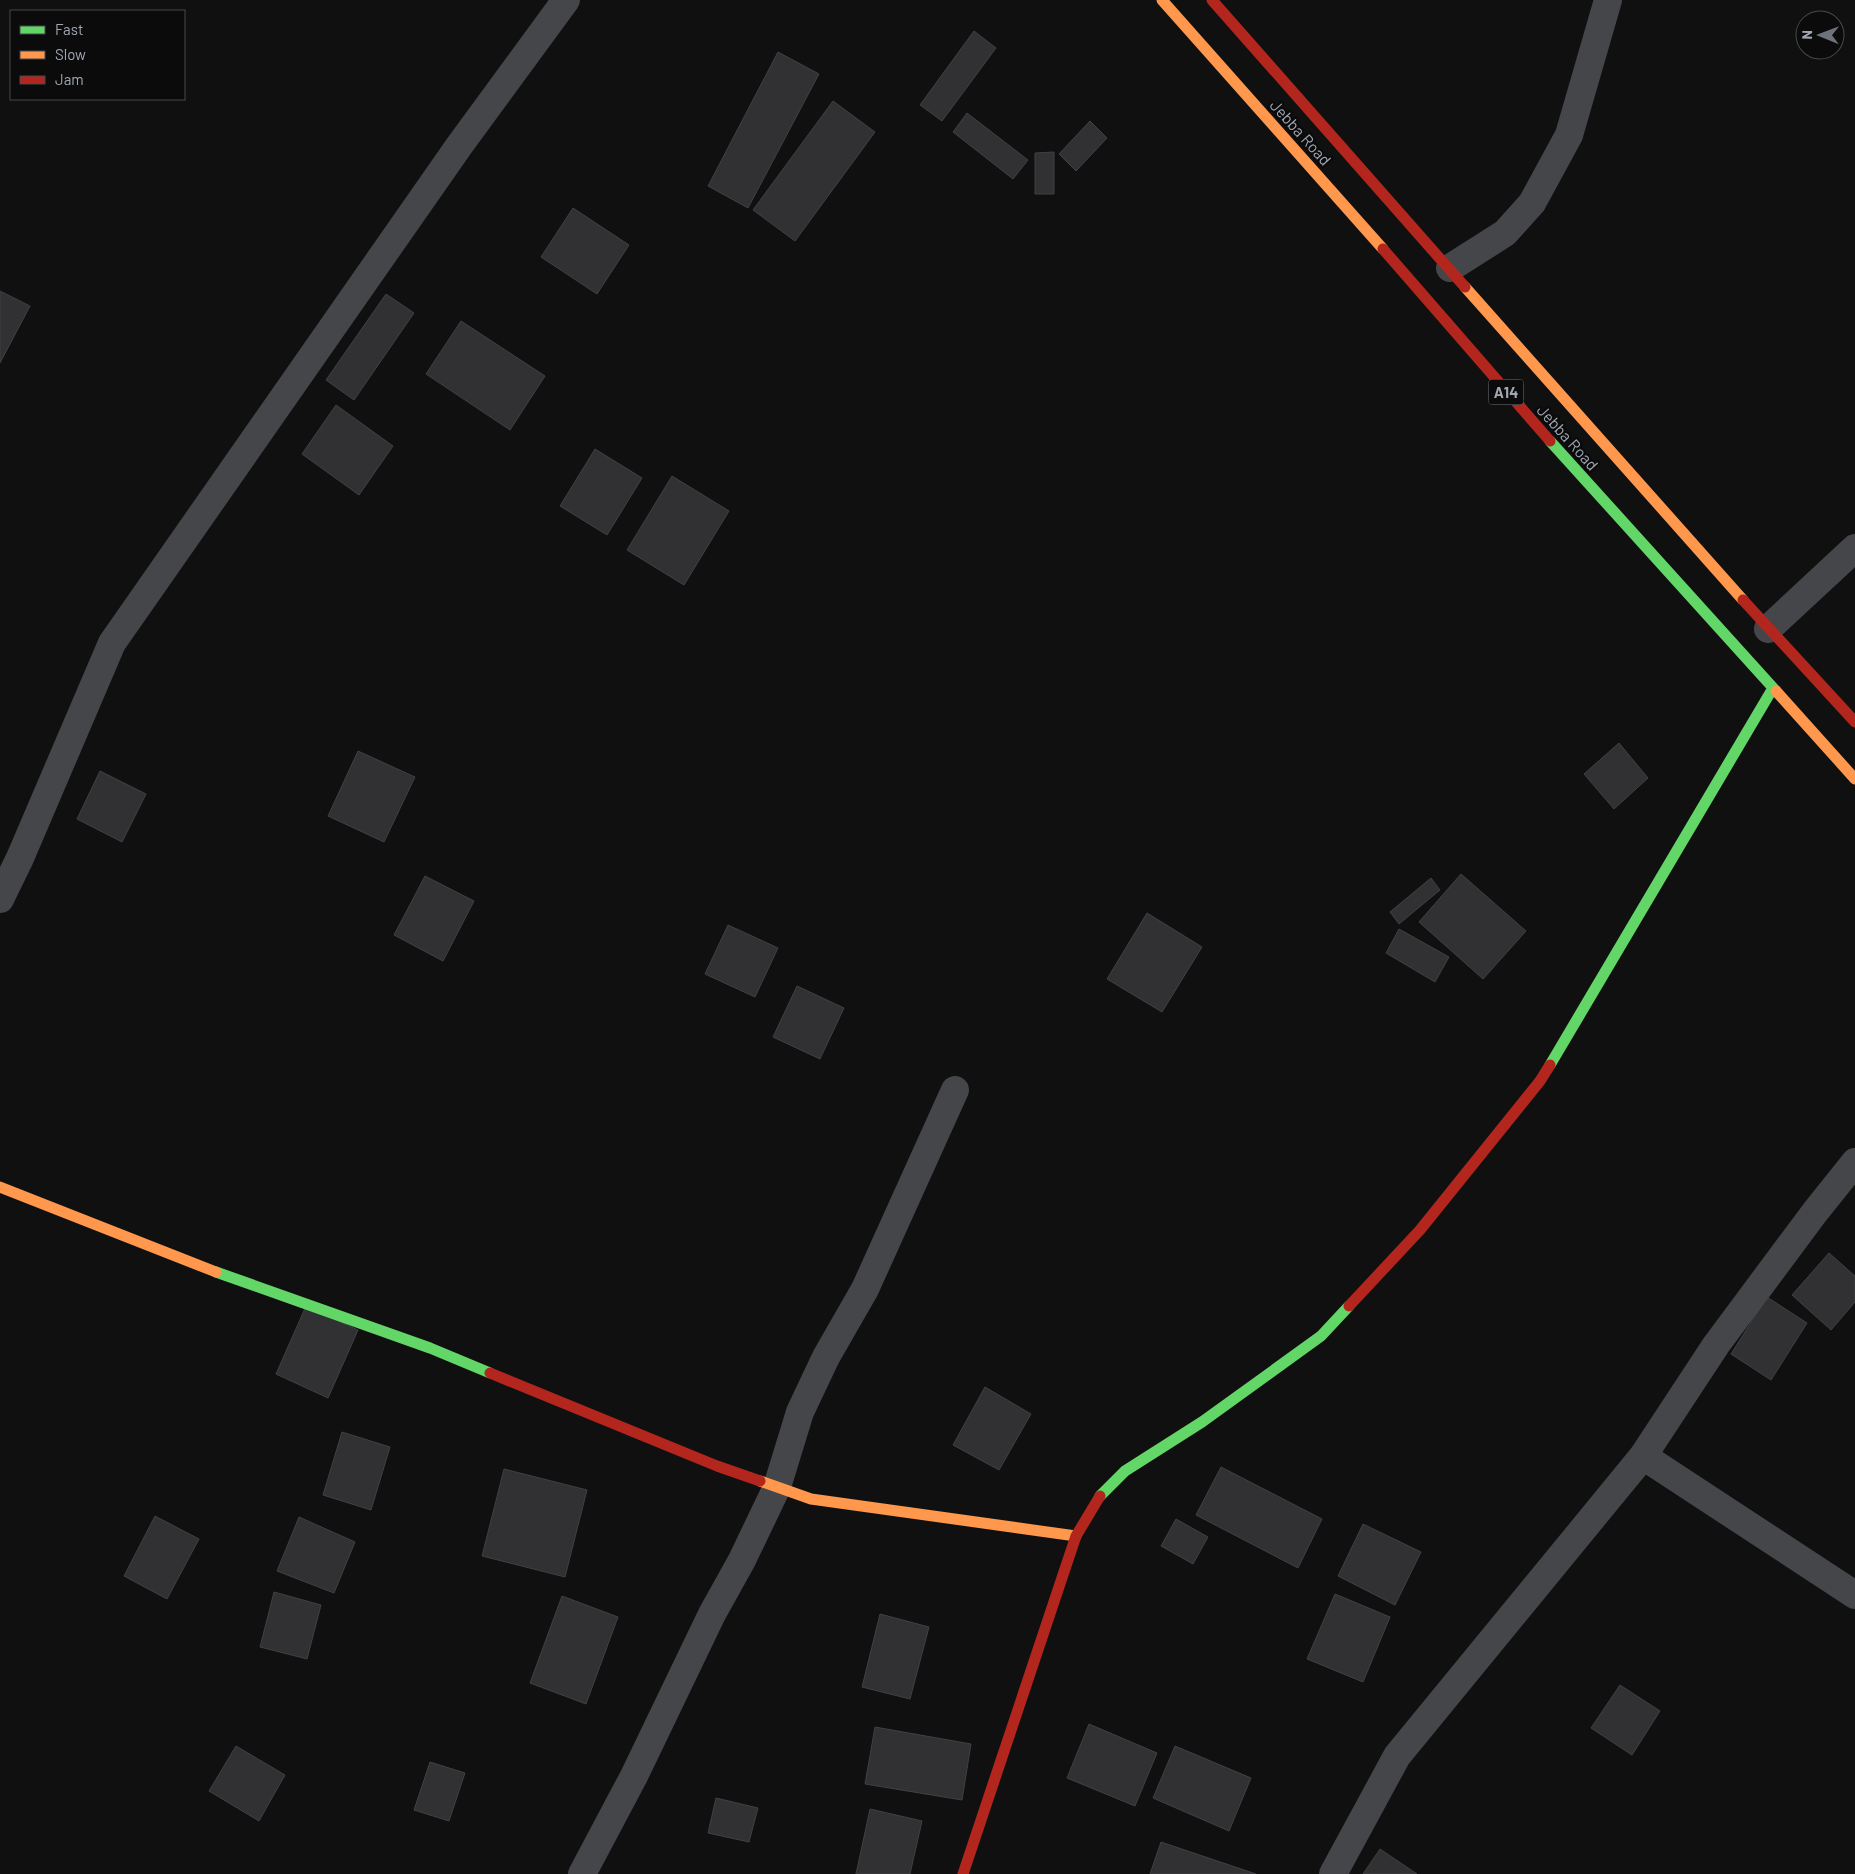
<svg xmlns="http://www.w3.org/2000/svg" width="1855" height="1874" font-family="Barlow,sans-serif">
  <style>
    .building { fill: #313133; stroke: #404144 }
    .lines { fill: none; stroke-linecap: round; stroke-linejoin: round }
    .street { stroke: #454649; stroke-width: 28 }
    .fast { stroke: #63d668; stroke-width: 11 }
    .slow { stroke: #ff974d; stroke-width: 11 }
    .jam { stroke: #b3261e; stroke-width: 11 }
    .labels { text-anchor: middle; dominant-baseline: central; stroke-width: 5; stroke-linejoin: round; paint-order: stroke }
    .shield { fill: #0b0b0c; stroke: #747880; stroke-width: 1 }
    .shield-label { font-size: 15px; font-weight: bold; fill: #a1a7b2 }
    .street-label { font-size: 16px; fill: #a1a7b2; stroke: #0b0b0c }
  </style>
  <rect width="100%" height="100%" fill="#101011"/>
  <path class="building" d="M974,31L996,48L942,121L920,105Z
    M778,52L819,74L748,208L708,186Z
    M833,101L875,132L795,241L753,210Z
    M967,113L1028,160L1013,179L953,132Z
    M1090,121L1107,138L1076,171L1059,154Z
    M1054,152V194H1035V153Z
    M573,208L629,245L597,294L541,257Z
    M0,291L30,306L0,363Z
    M386,294L414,313L354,400L326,380Z
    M461,321L545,376L510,430L426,374Z
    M336,405L393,446L359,495L302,454Z
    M595,449L642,478L607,535L560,506Z
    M672,476L729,511L684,585L627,550Z
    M1619,743L1648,778L1614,809L1584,774Z
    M358,751L415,777L384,842L328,816Z
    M100,771L146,794L122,842L77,819Z
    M1461,874L1526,931L1483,979L1419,922Z
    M425,876L474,901L443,961L394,935Z
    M1431,878L1440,890L1399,924L1390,912Z
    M1147,913L1202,947L1162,1012L1107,979Z
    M728,925L778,948L755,997L705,974Z
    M1399,929L1449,957L1435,982L1386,953Z
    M797,986L844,1008L820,1059L773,1037Z
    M1829,1253L1855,1276V1302L1831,1330L1792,1295Z
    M1767,1297L1807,1323L1771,1380L1731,1354Z
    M306,1306L358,1330L328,1398L276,1374Z
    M985,1387L1031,1414L999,1470L953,1445Z
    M342,1432L390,1447L371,1510L323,1495Z
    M1221,1467L1322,1519L1298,1568L1196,1515Z
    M504,1469L587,1490L565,1577L482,1556Z
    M155,1516L199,1539L167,1599L124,1576Z
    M299,1517L355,1542L334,1593L277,1571Z
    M1176,1519L1208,1537L1193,1564L1161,1546Z
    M1363,1524L1421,1552L1395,1605L1338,1576Z
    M274,1592L321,1605L307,1659L260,1647Z
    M1335,1594L1390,1617L1363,1682L1307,1659Z
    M562,1596L618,1617L586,1704L530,1683Z
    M880,1614L929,1627L910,1699L862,1687Z
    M1620,1685L1660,1711L1632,1755L1591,1728Z
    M1089,1724L1157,1753L1135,1806L1067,1778Z
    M875,1727L971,1744L962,1800L865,1784Z
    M236,1746L285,1775L259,1821L209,1791Z
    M1175,1746L1251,1778L1229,1831L1153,1798Z
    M430,1762L465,1773L449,1821L414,1810Z
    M716,1798L758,1808L749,1842L708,1833Z
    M870,1809L922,1821L910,1874H856Z
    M1161,1842L1256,1874H1150Z
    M1380,1849L1417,1874H1363Z"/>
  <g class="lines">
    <path class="street" d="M1450,268L1505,233L1532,203L1569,135L1608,0
      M1768,629L1855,548
      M0,899L20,858L112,643L459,146L566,0
      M1643,1456L1855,1595
      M582,1874L634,1776L712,1614L742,1560L777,1487L800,1412L826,1357L865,1289L955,1090
      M1333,1874L1397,1756L1643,1456L1716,1345L1815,1212L1855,1162"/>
    <path class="fast" d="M1550,441L1776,691
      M1550,1065L1773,688
      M216,1272L430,1348L490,1373
      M1100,1496L1125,1471L1202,1422L1321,1336L1349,1306"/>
    <path class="slow" d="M1162,0L1383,249
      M1465,287L1743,600
      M1776,691L1855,779
      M0,1187L216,1272
      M760,1481L811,1499L1076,1536"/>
    <path class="jam" d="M1212,0L1465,287
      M1383,249L1550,441
      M1743,600L1855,722
      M1349,1306L1420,1230L1540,1081L1550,1065
      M490,1373L717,1466L760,1481
      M963,1874L1076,1536L1100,1496"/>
  </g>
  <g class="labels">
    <rect class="shield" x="1488.5" y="379.5" width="35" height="25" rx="4"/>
    <g class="shield-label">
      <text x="1506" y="392">A14</text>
    </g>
    <g class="street-label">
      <text transform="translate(1301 132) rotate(48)">Jebba Road</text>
      <text transform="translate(1568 437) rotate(48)">Jebba Road</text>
    </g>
  </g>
  <rect x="10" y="10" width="175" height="90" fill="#0b0b0c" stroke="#47494e"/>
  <rect x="20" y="26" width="25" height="8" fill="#63d668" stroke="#47494e"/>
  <text x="55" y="35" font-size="15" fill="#a1a7b2">Fast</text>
  <rect x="20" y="51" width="25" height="8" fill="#ff974d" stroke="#47494e"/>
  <text x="55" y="60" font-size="15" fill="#a1a7b2">Slow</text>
  <rect x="20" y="76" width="25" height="8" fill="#b3261e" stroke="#47494e"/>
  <text x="55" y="85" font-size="15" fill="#a1a7b2">Jam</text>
  <g transform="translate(1820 35) rotate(271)"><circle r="24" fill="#0b0b0c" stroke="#47494e"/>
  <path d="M0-4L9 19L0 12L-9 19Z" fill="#6e727a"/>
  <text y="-8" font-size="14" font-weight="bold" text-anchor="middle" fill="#a1a7b2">N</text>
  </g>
</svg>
